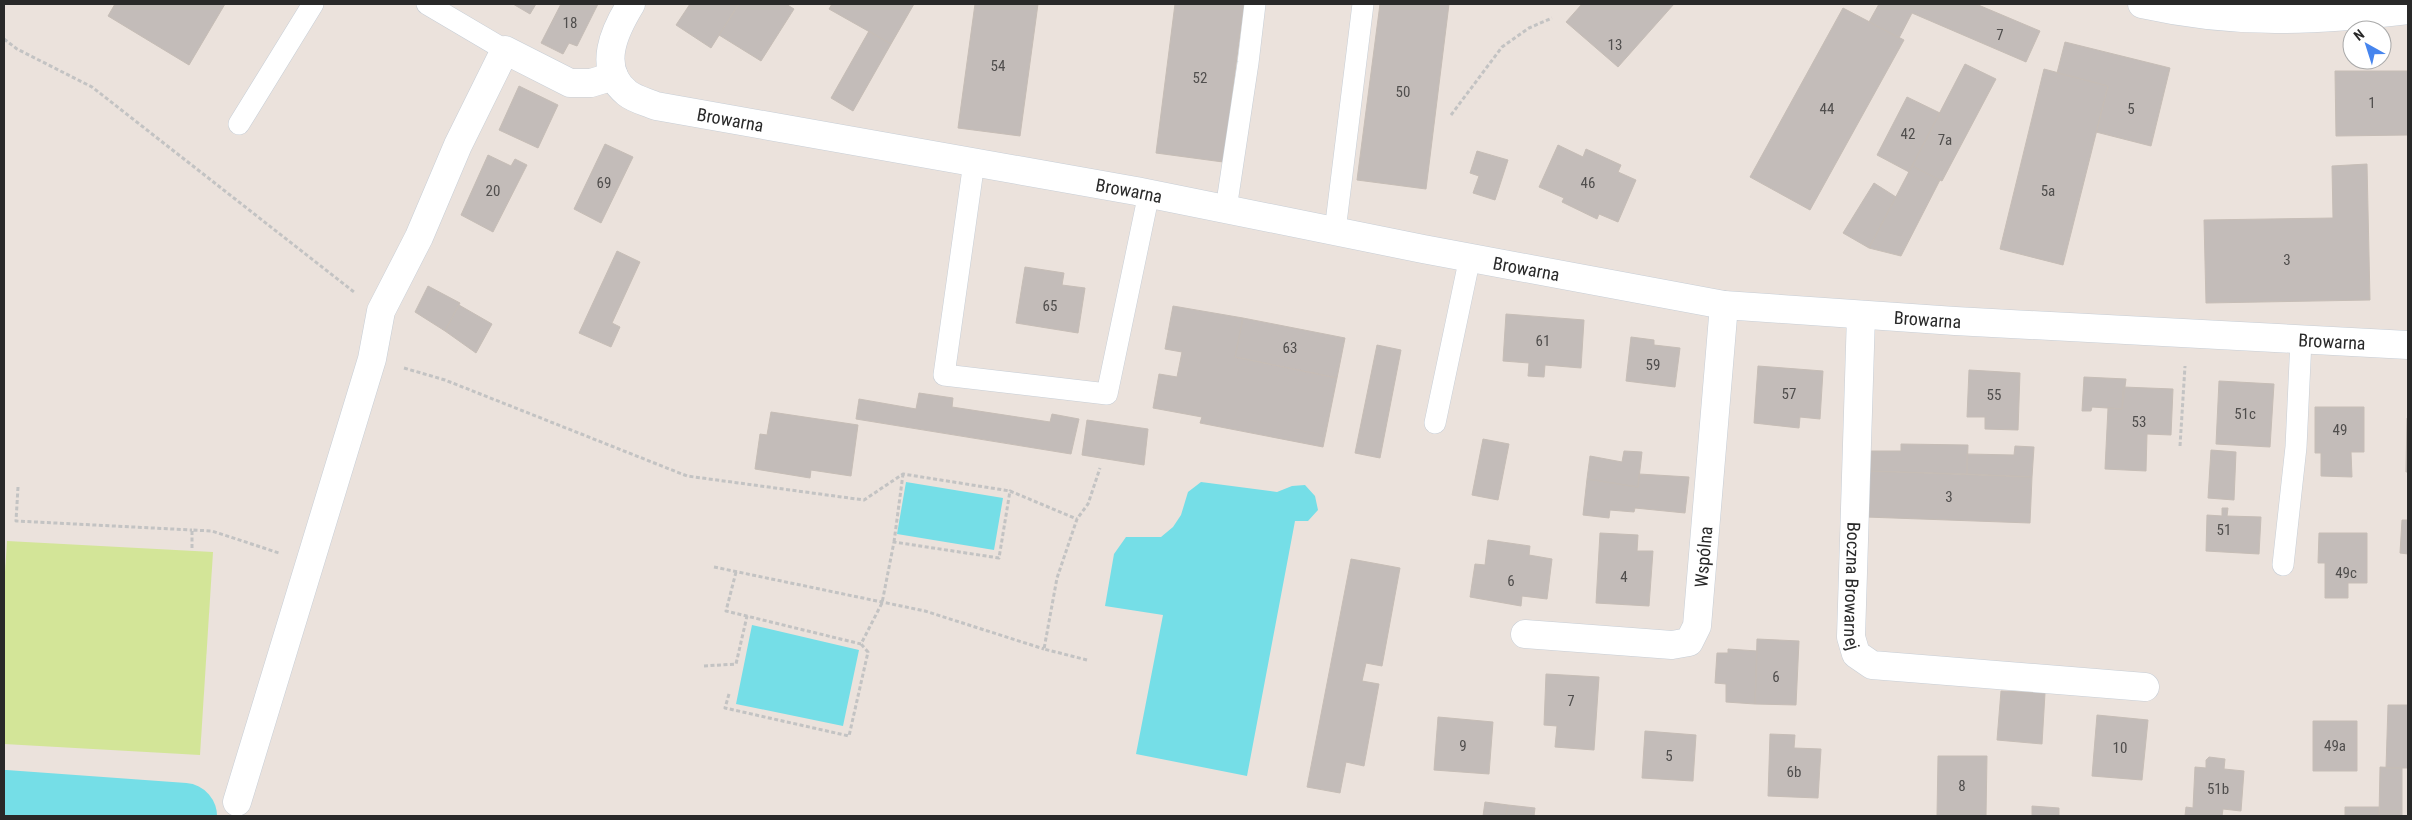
<svg xmlns="http://www.w3.org/2000/svg" width="2412" height="820" font-family="'Roboto Condensed',sans-serif">
  <style>
    .pitch { fill: #d3e598 }
    .water { fill: #75dee7 }
    .lines { fill: none; stroke-linecap: round; stroke-linejoin: round }
    .river { stroke: #75dee7; stroke-width: 66 }
    .building { fill: #c3bcb9; stroke: #c6bdb6 }
    .lane-casing { stroke: #c7ced6; stroke-width: 22 }
    .street-casing { stroke: #c7ced6; stroke-width: 29 }
    .secondary-casing { stroke: #c7ced6; stroke-width: 29 }
    .path { stroke: #c3c3c3; stroke-width: 3; stroke-dasharray: 4 2.5; stroke-linecap: butt }
    .lane { stroke: #fff; stroke-width: 21 }
    .street { stroke: #fff; stroke-width: 28 }
    .secondary { stroke: #fff; stroke-width: 28 }
    .labels { text-anchor: middle; dominant-baseline: central; stroke-width: 4; stroke-linejoin: round; paint-order: stroke }
    .number-label { font-size: 15px; fill: #504e4d }
    .street-label { font-size: 18px; fill: #292929; stroke: #fff }
  </style>
  <rect width="100%" height="100%" fill="#ebe2dc"/>
  <path class="pitch" d="M7,541L213,552L200,755L4,744V588Z"/>
  <path class="water" d="M906,482L1003,498L994,550L897,534Z
    M1201,482L1277,492L1292,486L1305,485L1315,496L1318,510L1308,521H1295L1247,776L1136,754L1163,615L1105,606L1114,554L1126,537H1161L1173,527L1181,515L1188,492Z
    M752,625L859,650L843,726L736,704Z"/>
  <g class="lines">
    <path class="river" d="M4,803L184,816"/>
  </g>
  <path class="building" d="M115,4H225L189,65L108,16Z
    M513,4H536L530,14Z
    M561,4H598L577,46L569,43L563,54L541,43Z
    M690,4L738,5L711,48L676,25Z
    M739,4H786L794,9L761,61L719,35Z
    M832,4H914L891,44L829,9Z
    M975,4H1038L1020,136L958,128Z
    M1175,4H1244L1223,162L1156,153Z
    M1380,4H1449L1426,189L1357,180Z
    M1582,4H1674L1618,67L1566,22Z
    M1879,4H1976L2040,31L2026,62L1912,13L1899,38L1869,22Z
    M1843,8L1904,40L1810,210L1750,177Z
    M869,31L891,44L853,111L831,98Z
    M2065,42L2170,68L2151,146L2096,132L2108,86L2057,73Z
    M1965,64L1996,79L1942,181L1912,166Z
    M2044,69L2108,86L2063,265L2000,249Z
    M2335,71H2408V135L2336,136Z
    M519,86L558,105L538,148L499,130Z
    M1907,97L1940,113L1909,172L1877,155Z
    M605,144L633,157L601,223L574,209Z
    M1558,145L1583,157L1586,149L1621,165L1618,172L1636,180L1618,222L1599,214L1597,219L1562,202L1564,198L1539,187Z
    M1477,151L1508,160L1495,200L1473,193L1479,176L1470,173Z
    M488,155L511,166L515,159L527,165L493,232L461,215Z
    M2367,164L2370,300L2206,303L2204,220L2333,218L2332,166Z
    M1912,166L1940,180L1901,256L1869,248Z
    M1874,183L1896,197L1869,248L1843,233Z
    M617,251L640,262L612,323L620,327L611,347L579,333Z
    M1025,267L1064,273L1062,285L1085,288L1078,333L1016,323Z
    M428,286L460,303L445,331L415,312Z
    M459,305L492,324L476,353L445,331Z
    M1173,306L1243,318L1235,357L1337,378L1323,447L1200,423L1202,417L1153,408L1159,374L1177,377L1182,352L1165,349Z
    M1506,314L1584,320L1581,368L1545,365L1544,377L1528,376L1529,363L1503,361Z
    M1243,318L1345,338L1337,378L1235,357Z
    M1631,337L1654,340V345L1680,348L1675,387L1626,381Z
    M1377,345L1401,350L1380,458L1355,453Z
    M1758,366L1823,371L1820,419L1800,417L1799,428L1754,423Z
    M1969,370L2020,373L2018,430L1985,429V417H1967Z
    M2084,377L2126,379L2122,409L2092,407L2091,411H2082Z
    M2219,381L2274,384L2270,447L2216,444Z
    M2123,387L2173,389L2171,435L2147,434L2146,471L2105,469L2108,408L2122,409Z
    M919,393L953,398L952,407L1050,422L1052,414L1079,419L1071,454L856,419L859,399L916,409Z
    M2315,407H2364V452H2351L2352,477L2321,476V453H2315Z
    M771,412L858,425L851,476L811,470L810,478L755,469L760,434L767,435Z
    M2407,418L2408,419V472H2406Z
    M1087,420L1148,429L1144,465L1082,455Z
    M1483,439L1509,444L1498,500L1472,495Z
    M1901,444L1968,445L1967,474L1868,471L1865,451H1901Z
    M2015,446L2034,447L2032,477L1967,474V454L2014,455Z
    M2211,450L2236,452L2234,500L2208,498Z
    M1624,451L1642,452L1638,487L1587,479L1590,456L1622,462Z
    M1868,471L2032,477L2030,523L1866,517Z
    M1639,474L1689,477L1685,513L1635,508L1634,512L1610,510L1609,518L1583,515L1587,479L1638,487Z
    M2222,508H2228L2227,516L2261,517L2259,554L2206,551L2207,515L2222,516Z
    M2402,520H2408V554L2400,553Z
    M1600,533L1638,535L1637,551H1653L1649,606L1596,603Z
    M2319,533H2367V583H2348V598H2325V563H2318Z
    M1488,540L1530,546L1529,555L1552,559L1547,599L1522,596L1521,606L1470,597L1475,564L1485,565Z
    M1351,559L1400,568L1382,666L1366,663L1362,681L1379,684L1364,766L1346,762L1340,793L1307,787Z
    M1757,639L1799,641L1796,705L1755,704Z
    M1728,649L1757,651L1755,704L1726,702V684L1715,683L1717,653H1728Z
    M1546,674L1599,677L1594,750L1555,747L1557,726L1544,725Z
    M2001,691L2045,693L2042,744L1997,740Z
    M2388,705H2408V768H2386Z
    M2097,715L2148,720L2142,780L2092,776Z
    M1438,717L1493,722L1489,774L1434,770Z
    M2313,721H2357V771H2313Z
    M1645,731L1696,735L1693,781L1642,778Z
    M1770,734L1795,735L1794,748L1821,749L1818,798L1768,796Z
    M1938,756H1987L1986,816H1937Z
    M2209,757L2225,759L2224,769L2244,771L2241,811L2223,809L2222,816H2185L2186,807L2193,808L2195,767L2206,768V760Z
    M2380,767L2402,768V816H2379Z
    M1485,802L1508,805L1506,816H1483Z
    M1508,805L1535,808L1534,816H1506Z
    M2032,806L2059,808V816H2070H2032Z
    M2345,807H2379V816H2345Z"/>
  <g class="lines">
    <g class="lane-casing">
      <path id="lane" d="M427,4L505,50
        M239,124L313,4
        M974,162L944,375L1107,394L1149,193
        M1226,209L1248,63L1255,4
        M1335,231L1363,4
        M1435,423L1470,257
        M2283,565L2296,447L2301,340"/>
    </g>
    <g class="street-casing">
      <g id="street">
        <path id="s1" d="M631,4C615,30 596,68 627,93C634,99 647,102 656,106L1136,191L1423,249L1724,305L1955,321L2408,345"/>
        <path id="s2" d="M1861,315L1851,637L1856,654L1872,665L2145,687"/>
        <path id="s3" d="M1525,634L1672,645L1689,642L1697,626L1724,305"/>
        <path d="M237,802L372,359L381,311L419,237L458,145L505,50L570,83H591L614,76"/>
      </g>
    </g>
    <g class="secondary-casing">
      <path id="secondary" d="M2142,4C2236,25 2314,21 2408,10"/>
    </g>
    <path class="path" d="M4,39L17,49L92,87L354,292
      M1451,115L1502,47L1529,28L1552,18
      M404,368L445,380L687,476L864,500L903,474L1010,491
      M2180,446L2185,366
      M18,487L16,521L192,530
      M894,542L903,474
      M192,548V530L212,531L279,553
      M714,567L925,611L1044,649
      M736,572L726,611L861,644L882,603L894,542L999,558L1010,491L1077,519
      M1087,660L1044,649L1057,578L1077,519L1088,504L1100,468
      M704,666L736,664L747,616
      M729,694L725,708L849,736L868,652L861,644"/>
    <use href="#lane" class="lane"/>
    <use href="#street" class="street"/>
    <use href="#secondary" class="secondary"/>
  </g>
  <g class="labels">
    <g class="number-label">
      <text x="570" y="23">18</text>
      <text x="2000" y="35">7</text>
      <text x="1615" y="45">13</text>
      <text x="998" y="66">54</text>
      <text x="1200" y="78">52</text>
      <text x="1403" y="92">50</text>
      <text x="2372" y="103">1</text>
      <text x="1827" y="109">44</text>
      <text x="2131" y="109">5</text>
      <text x="1908" y="134">42</text>
      <text x="1945" y="140">7a</text>
      <text x="604" y="183">69</text>
      <text x="1588" y="183">46</text>
      <text x="493" y="191">20</text>
      <text x="2048" y="191">5a</text>
      <text x="2287" y="260">3</text>
      <text x="1050" y="306">65</text>
      <text x="1543" y="341">61</text>
      <text x="1290" y="348">63</text>
      <text x="1653" y="365">59</text>
      <text x="1789" y="394">57</text>
      <text x="1994" y="395">55</text>
      <text x="2245" y="414">51c</text>
      <text x="2139" y="422">53</text>
      <text x="2340" y="430">49</text>
      <text x="1949" y="497">3</text>
      <text x="2224" y="530">51</text>
      <text x="2346" y="573">49c</text>
      <text x="1624" y="577">4</text>
      <text x="1511" y="581">6</text>
      <text x="1776" y="677">6</text>
      <text x="1571" y="701">7</text>
      <text x="1463" y="746">9</text>
      <text x="2335" y="746">49a</text>
      <text x="2120" y="748">10</text>
      <text x="1669" y="756">5</text>
      <text x="1794" y="772">6b</text>
      <text x="1962" y="786">8</text>
      <text x="2218" y="789">51b</text>
    </g>
    <g class="street-label">
      <text stroke="none"><textPath href="#s1" startOffset="206">Browarna</textPath></text>
      <text stroke="none"><textPath href="#s1" startOffset="611">Browarna</textPath></text>
      <text stroke="none"><textPath href="#s1" startOffset="1016">Browarna</textPath></text>
      <text stroke="none"><textPath href="#s1" startOffset="1421">Browarna</textPath></text>
      <text stroke="none"><textPath href="#s1" startOffset="1826">Browarna</textPath></text>
      <text stroke="none"><textPath href="#s3" startOffset="252">Wspólna</textPath></text>
      <text stroke="none"><textPath href="#s2" startOffset="271">Boczna Browarnej</textPath></text>
    </g>
  </g>
  <rect width="2412" height="820" fill="none" stroke="#292929" stroke-width="10"/>
  <g transform="translate(2367 45) rotate(321)"><circle r="24" fill="#ffffff" stroke="#a9a9a9"/>
  <path d="M0-4L9 19L0 12L-9 19Z" fill="#4685ee"/>
  <text y="-8" font-size="14" font-weight="bold" text-anchor="middle" fill="#292929">N</text>
  </g>
</svg>
